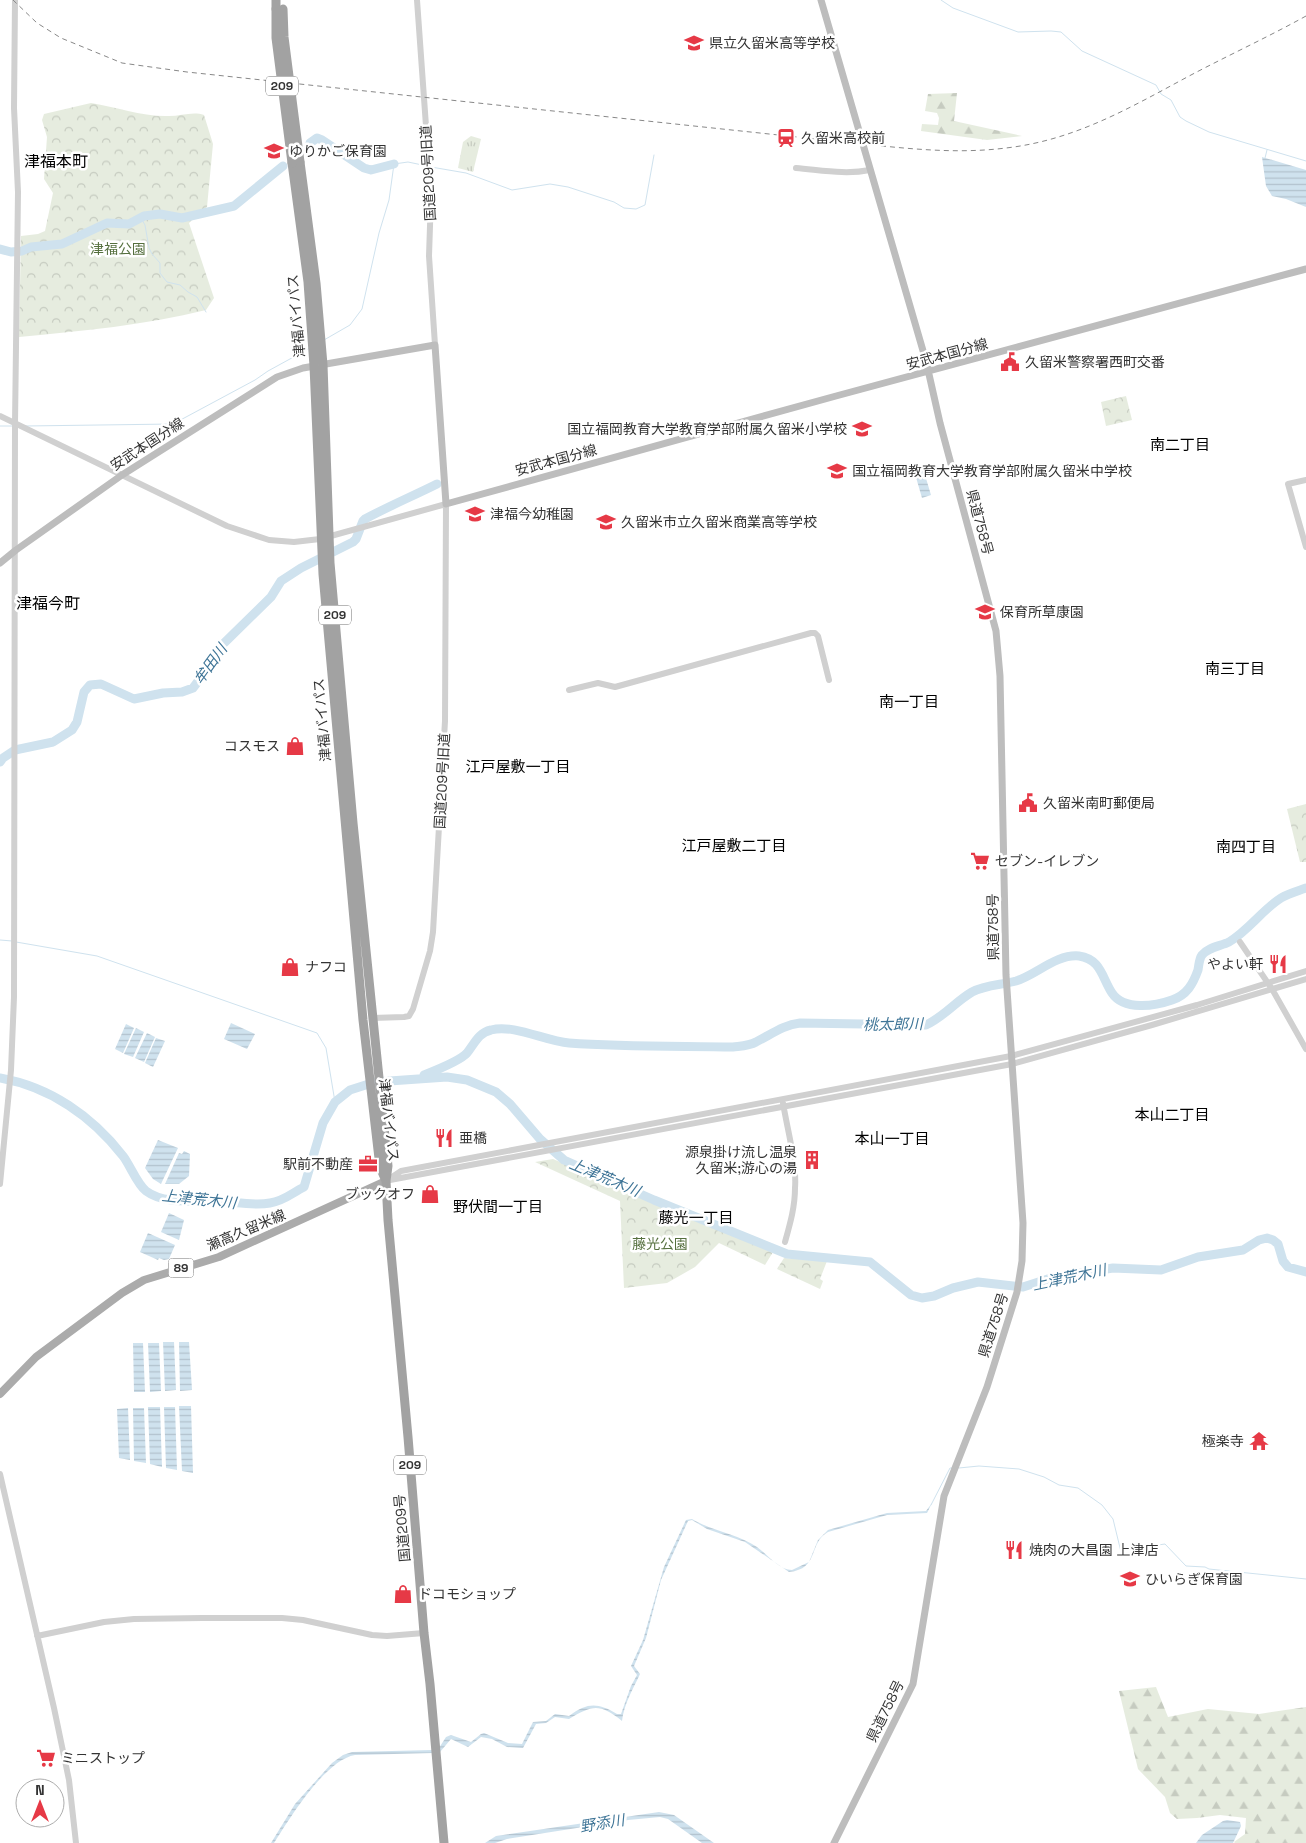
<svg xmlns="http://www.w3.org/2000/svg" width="1306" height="1843" font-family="'Space Grotesk','Noto Sans JP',sans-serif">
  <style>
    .grass { fill: url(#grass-tufts) }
    .forest { fill: url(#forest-firs) }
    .park { fill: url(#park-crowns) }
    .water { fill: url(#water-rules) }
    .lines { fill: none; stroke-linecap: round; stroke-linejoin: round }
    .stream { stroke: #cfe2ee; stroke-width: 1 }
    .river { stroke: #cfe2ee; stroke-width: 9 }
    .tertiary { stroke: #d0d0d0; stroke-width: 6 }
    .secondary { stroke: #bdbdbd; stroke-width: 7 }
    .primary { stroke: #ababab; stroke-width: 8 }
    .trunk { stroke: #a2a2a2; stroke-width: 9 }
    .rail { stroke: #888; stroke-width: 1; stroke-dasharray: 5 4; stroke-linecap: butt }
    .trunk-bridge { stroke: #a2a2a2; stroke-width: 9 }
    .labels { text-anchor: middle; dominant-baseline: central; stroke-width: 5; stroke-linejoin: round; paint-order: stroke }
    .shield { fill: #fff; stroke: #707070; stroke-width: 1 }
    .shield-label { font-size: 12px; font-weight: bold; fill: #333 }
    .poi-label { font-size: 14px; fill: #333; stroke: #fff; text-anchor: start }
    .street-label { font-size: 14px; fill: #333; stroke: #fff }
    .park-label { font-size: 14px; fill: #56703f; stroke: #fff }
    .neighbourhood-label { font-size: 15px; fill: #000; stroke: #fff }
    .water-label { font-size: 15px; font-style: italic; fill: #3f7597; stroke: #fff }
    .quarter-label { font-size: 16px; fill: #000; stroke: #fff }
  </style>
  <defs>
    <pattern id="grass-tufts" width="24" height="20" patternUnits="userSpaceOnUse" patternTransform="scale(1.25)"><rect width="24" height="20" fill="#e6ecdf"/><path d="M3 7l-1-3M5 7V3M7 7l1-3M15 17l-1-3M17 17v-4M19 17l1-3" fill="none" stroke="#c6cbc0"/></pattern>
    <pattern id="forest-firs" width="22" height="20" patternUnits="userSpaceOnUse" patternTransform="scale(1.25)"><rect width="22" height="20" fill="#e6ecdf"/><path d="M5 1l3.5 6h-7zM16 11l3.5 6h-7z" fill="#c6cbc0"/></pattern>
    <pattern id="park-crowns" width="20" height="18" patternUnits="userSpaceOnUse" patternTransform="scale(1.25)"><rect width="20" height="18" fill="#e6ecdf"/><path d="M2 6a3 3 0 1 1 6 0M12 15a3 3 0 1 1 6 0" fill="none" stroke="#c6cbc0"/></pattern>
    <pattern id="water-rules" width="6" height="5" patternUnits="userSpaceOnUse" patternTransform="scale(1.25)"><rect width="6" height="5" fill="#cfe2ee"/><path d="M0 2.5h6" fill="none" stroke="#b2c2cd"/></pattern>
  </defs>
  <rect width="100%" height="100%" fill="#fff"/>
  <path class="grass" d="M471,136L481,139L473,172L458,168L463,142Z"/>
  <path class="forest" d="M957,93L954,121L1022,136L987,140L921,131L922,124L938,125L939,118L937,113L925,111L928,94Z
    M1156,1687L1168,1717L1208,1709L1259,1714L1306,1707V1843H1235L1234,1842L1245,1834L1246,1818L1220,1815L1197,1818L1177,1819L1170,1813L1165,1797L1138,1769L1119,1691Z"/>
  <path class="park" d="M91,103C117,107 143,117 169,116C181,116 193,111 204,115L213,144L207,207L189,223L214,298L206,310C145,325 83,331 19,337L21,236L38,234L45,231L53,193L44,179L47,137L42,120L44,114Z
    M1126,396L1132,420L1106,426L1101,402Z
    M1306,804V862H1300L1287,809Z
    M553,1159L773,1252L765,1265L719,1243L695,1267L667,1283L624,1288L620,1201L535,1162Z
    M784,1258L827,1261L820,1279L823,1281L820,1289L777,1269Z"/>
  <path class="water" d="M1262,157L1306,170V207L1286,199L1272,196L1266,186Z
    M922,465L931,495L922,498L913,467Z
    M231,1023L255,1034L247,1049L224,1039Z
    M126,1024L134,1028L123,1053L115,1049Z
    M136,1028L144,1032L133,1057L124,1054Z
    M147,1033L155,1037L144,1062L135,1058Z
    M156,1038L165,1041L153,1067L145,1063Z
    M158,1140L178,1148L161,1184L153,1179L145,1168Z
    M184,1151L190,1154L189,1176L179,1184H165L179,1153L182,1154Z
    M169,1213L184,1220L179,1240L161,1232Z
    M148,1233L175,1245L169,1259L164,1260L159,1258L158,1260L140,1252Z
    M163,1342H174L176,1390L165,1391Z
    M179,1342H189L192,1390L180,1391Z
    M133,1343H143L145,1392H134Z
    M148,1343H159L161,1391L150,1392Z
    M179,1406H191L193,1473L182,1471Z
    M148,1407H160L162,1467L150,1464Z
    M164,1407H175L177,1470L166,1468Z
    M128,1408L130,1460L119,1458L117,1409Z
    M133,1408H144L146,1463L134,1461Z
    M932,1503L927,1513L887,1515L828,1532C808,1543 820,1569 789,1572L745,1542L707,1529L692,1520L688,1521L661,1580L646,1638L634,1666L640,1674C633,1689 624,1704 622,1721C600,1703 592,1705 569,1719L555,1717L546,1723L536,1724L523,1748L507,1747L492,1739L481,1737L468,1747L451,1739L440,1752L433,1753L355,1755C325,1760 290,1818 274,1843H271L295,1804L332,1763L343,1755L352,1752L432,1750L439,1748L446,1737L451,1735L471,1742L481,1734L484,1733L508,1743L522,1744L533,1722L546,1721L555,1714L569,1716C588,1702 598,1703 617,1714H621L631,1686L637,1675L631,1666L643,1640L664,1567L686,1520L692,1519C712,1531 738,1534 757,1547C767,1554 779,1570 792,1570L809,1562L818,1540L828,1530L887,1513L926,1511Z
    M659,1812L674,1815L714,1843H702L668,1819L660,1817L628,1820L507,1839L495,1843H485L496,1836Z
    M1227,1820L1240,1822L1241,1826L1233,1843H1196L1202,1835L1223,1821Z"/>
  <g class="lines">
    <path class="stream" d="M941,0L953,8L1018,32L1051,31L1061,32L1082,51L1156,85L1161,94L1171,100L1180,117L1186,121L1209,132L1306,161
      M1265,158L1267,150
      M431,167L466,173L512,190L550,184L568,187L614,202L624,208L636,209L645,205L654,155
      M141,218L145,225L149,248L152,254L160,263V273L163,277L167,282L180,285L188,292L197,297L206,312
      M324,340L350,325L362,309L379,233L389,200L394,164L408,162L427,166
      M0,426H12
      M26,426L173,424L255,380L268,371L310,348
      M0,940L12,941
      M16,942L97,956L317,1033L326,1048L335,1102
      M959,1468L979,1466L1019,1469L1044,1477L1059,1485L1078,1488L1102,1505L1113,1519L1122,1556H1135L1158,1545L1165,1544L1186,1566L1205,1567L1209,1569L1306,1579
      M931,1505L950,1468H952"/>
    <path class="river" d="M310,143L317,138L322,140L364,168L371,170L394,164
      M0,249L11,252L22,251L31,247L62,244L107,223L129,224L144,216L160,214L182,218L234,206L283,166
      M0,762L3,758L15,750L53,742L72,730L77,722L84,692L90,685L101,684L134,699L163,693L182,692L193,688L199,680L216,651L271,597L281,581L301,568L353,542L356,539L363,521L365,519C389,506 413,496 437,484
      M424,1075C434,1071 460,1061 467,1053C475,1043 478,1033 491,1030C514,1024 545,1041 569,1043C624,1047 678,1046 733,1047C741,1046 749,1046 756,1042C772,1034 783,1025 800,1023L926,1025C945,1016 955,1002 972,992C985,985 1001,985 1016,981C1036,975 1056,954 1079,956C1101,959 1102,978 1112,993C1124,1011 1155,1006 1172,1000C1187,995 1193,984 1198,970C1199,965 1199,959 1202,955C1208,947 1221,946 1229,942C1249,930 1262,910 1281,898C1289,893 1298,891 1306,888
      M0,1078C50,1087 92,1116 123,1156C130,1165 137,1184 146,1191C166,1206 198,1199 221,1201C237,1202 253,1206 270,1203C284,1201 292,1193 304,1187L323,1123L335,1102L350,1090L375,1082L447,1077L467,1080L496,1092L510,1104L540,1139L564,1160L654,1200L787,1254L870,1262L911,1295L922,1298L934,1296L953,1288L978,1282L1023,1287L1054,1277L1113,1268L1161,1270L1198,1257L1243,1250L1259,1240L1267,1238L1273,1240L1278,1244L1283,1261L1288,1267L1306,1272"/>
    <path class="tertiary" d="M417,0L431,196L429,256L435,345
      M796,168C821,170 845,175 870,170
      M0,416L227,526L269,540L294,542L320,539L446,504L445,721L433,932L430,951L413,1009L409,1016L404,1017L372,1018
      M1306,480L1288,484L1306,547
      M569,690L598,683L615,687L811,633H815L818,636L829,680
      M1240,942L1272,989L1306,1049
      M783,1103C787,1128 797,1163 795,1188C795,1207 790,1224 785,1242
      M390,1180L1012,1064L1152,1025L1306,979
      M386,1181L401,1171L1011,1056L1197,1005L1306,971
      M0,1184L11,1070L14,997L15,424L18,192L14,108L15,0
      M0,1474L54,1708L69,1780L76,1843
      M37,1636L104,1622L134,1619L202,1618H282L303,1620L372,1635L387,1636L424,1633"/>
    <path class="secondary" d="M821,0L926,361L940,423L996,631L1000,676L1006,975L1023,1223L1022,1261L1017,1292L987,1387L944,1496L913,1684L834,1843
      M0,563L16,550L122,475L277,377L303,368L435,345L446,504L836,396L1306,269"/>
    <path class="primary" d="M0,1394L36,1357L122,1293L144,1280L219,1257L386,1181"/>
    <path class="trunk" d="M276,0V9
      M300,162L316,283L323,365L330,563L353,823L388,1166L386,1181L388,1220L408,1437L424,1633L430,1684L444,1843
      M292,163L308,282L314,366L323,574L363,1020L380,1167L386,1181"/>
    <path class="rail" d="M13,0L37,23L61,38L122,63L187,72L863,144C911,149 958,154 1006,148C1076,140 1131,107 1191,75C1229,55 1268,37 1306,16"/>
    <path class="trunk-bridge" d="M276,9V38L292,163
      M283,9L284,37L300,162"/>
  </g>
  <defs>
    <g id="school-bare" transform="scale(1.5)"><path d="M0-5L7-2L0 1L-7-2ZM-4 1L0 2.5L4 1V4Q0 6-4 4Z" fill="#e63946" stroke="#fff" stroke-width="2.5" paint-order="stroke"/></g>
    <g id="station-bare" transform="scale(1.5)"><path d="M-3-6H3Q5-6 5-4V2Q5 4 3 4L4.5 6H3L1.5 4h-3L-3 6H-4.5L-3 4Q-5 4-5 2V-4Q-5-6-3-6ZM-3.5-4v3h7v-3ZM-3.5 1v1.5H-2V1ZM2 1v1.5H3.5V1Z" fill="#e63946" stroke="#fff" stroke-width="2.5" paint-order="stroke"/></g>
    <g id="civic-bare" transform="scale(1.5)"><path d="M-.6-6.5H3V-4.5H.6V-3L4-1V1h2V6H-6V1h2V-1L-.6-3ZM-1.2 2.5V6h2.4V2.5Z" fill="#e63946" stroke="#fff" stroke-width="2.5" paint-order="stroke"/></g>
    <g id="shop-bare" transform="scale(1.5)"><path d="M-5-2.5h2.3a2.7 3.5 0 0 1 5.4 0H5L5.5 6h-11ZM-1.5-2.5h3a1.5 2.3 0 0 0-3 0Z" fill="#e63946" stroke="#fff" stroke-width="2.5" paint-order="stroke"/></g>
    <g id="supermarket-bare" transform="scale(1.5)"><path d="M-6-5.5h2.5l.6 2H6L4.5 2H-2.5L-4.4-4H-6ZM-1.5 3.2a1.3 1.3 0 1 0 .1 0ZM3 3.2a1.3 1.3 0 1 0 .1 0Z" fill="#e63946" stroke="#fff" stroke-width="2.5" paint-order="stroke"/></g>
    <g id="restaurant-bare" transform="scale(1.5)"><path d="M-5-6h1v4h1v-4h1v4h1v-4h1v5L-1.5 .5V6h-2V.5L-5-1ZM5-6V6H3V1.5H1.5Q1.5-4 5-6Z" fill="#e63946" stroke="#fff" stroke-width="2.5" paint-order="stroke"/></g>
    <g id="building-bare" transform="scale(1.5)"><path d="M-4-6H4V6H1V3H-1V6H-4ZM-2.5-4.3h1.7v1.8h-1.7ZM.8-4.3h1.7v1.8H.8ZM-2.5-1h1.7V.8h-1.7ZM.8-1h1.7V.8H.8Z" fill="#e63946" stroke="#fff" stroke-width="2.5" paint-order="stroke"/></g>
    <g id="office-bare" transform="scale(1.5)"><path d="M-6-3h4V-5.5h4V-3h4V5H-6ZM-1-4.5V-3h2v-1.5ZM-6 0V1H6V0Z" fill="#e63946" stroke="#fff" stroke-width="2.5" paint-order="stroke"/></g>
    <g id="temple-bare" transform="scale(1.5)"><path d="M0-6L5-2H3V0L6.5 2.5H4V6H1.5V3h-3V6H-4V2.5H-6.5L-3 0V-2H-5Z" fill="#e63946" stroke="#fff" stroke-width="2.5" paint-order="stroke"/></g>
  </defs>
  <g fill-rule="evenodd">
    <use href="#school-bare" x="694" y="43"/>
    <use href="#station-bare" x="786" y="138"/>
    <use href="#school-bare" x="274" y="151"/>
    <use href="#civic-bare" x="1010" y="362"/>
    <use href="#school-bare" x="862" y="429"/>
    <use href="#school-bare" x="837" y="471"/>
    <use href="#school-bare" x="475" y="514"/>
    <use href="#school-bare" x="606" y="522"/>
    <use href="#school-bare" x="985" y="612"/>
    <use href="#shop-bare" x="295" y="746"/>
    <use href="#civic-bare" x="1028" y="803"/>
    <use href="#supermarket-bare" x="980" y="861"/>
    <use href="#restaurant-bare" x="1278" y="964"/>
    <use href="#shop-bare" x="290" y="967"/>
    <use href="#restaurant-bare" x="444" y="1138"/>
    <use href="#building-bare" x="812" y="1160"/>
    <use href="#office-bare" x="368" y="1164"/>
    <use href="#shop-bare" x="430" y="1194"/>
    <use href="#temple-bare" x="1259" y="1441"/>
    <use href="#restaurant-bare" x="1014" y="1550"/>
    <use href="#school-bare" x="1130" y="1579"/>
    <use href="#shop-bare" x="403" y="1594"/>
    <use href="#supermarket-bare" x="46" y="1758"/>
  </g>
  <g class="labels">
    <g class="shield">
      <rect x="266" y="76.5" width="32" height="19" rx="4"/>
      <rect x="319" y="605.5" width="32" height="19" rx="4"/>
      <rect x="168.5" y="1258.5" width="25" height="19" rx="4"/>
      <rect x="394" y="1455.5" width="32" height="19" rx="4"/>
    </g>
    <g class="shield-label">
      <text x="282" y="86">209</text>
      <text x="335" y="615">209</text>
      <text x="181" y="1268">89</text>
      <text x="410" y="1465">209</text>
    </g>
    <g class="poi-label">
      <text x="709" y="43">県立久留米高等学校</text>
      <text x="801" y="138">久留米高校前</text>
      <text x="289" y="151">ゆりかご保育園</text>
      <text x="1025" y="362">久留米警察署西町交番</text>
      <text x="847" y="429" text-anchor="end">国立福岡教育大学教育学部附属久留米小学校</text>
      <text x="852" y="471">国立福岡教育大学教育学部附属久留米中学校</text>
      <text x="490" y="514">津福今幼稚園</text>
      <text x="621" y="522">久留米市立久留米商業高等学校</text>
      <text x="1000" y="612">保育所草康園</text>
      <text x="280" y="746" text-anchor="end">コスモス</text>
      <text x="1043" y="803">久留米南町郵便局</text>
      <text x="995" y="861">セブン-イレブン</text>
      <text x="1263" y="964" text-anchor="end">やよい軒</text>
      <text x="305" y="967">ナフコ</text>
      <text x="459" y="1138">亜橋</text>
      <text x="797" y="1152" text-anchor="end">源泉掛け流し温泉<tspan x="797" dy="16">久留米;游心の湯</tspan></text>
      <text x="353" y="1164" text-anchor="end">駅前不動産</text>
      <text x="415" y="1194" text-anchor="end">ブックオフ</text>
      <text x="1244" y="1441" text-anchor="end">極楽寺</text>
      <text x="1029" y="1550">焼肉の大昌園 上津店</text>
      <text x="1145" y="1579">ひいらぎ保育園</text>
      <text x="418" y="1594">ドコモショップ</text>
      <text x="61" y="1758">ミニストップ</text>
    </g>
    <g class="street-label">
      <text transform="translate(428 173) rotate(-93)">国道209号旧道</text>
      <text transform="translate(296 316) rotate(-95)">津福バイパス</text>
      <text transform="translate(947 354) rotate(-15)">安武本国分線</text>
      <text transform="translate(147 444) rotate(-33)">安武本国分線</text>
      <text transform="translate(556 460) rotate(-15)">安武本国分線</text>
      <text transform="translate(980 522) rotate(75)">県道758号</text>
      <text transform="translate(322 720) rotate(-95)">津福バイパス</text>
      <text transform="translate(442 781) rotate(-87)">国道209号旧道</text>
      <text transform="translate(993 927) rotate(-91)">県道758号</text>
      <text transform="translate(389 1120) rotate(83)">津福バイパス</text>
      <text transform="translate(246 1230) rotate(-23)">瀬高久留米線</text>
      <text transform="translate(993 1325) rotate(-72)">県道758号</text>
      <text transform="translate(402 1528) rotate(-95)">国道209号</text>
      <text transform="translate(885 1711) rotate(-64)">県道758号</text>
    </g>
    <g class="park-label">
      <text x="118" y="249">津福公園</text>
      <text x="660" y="1244">藤光公園</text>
    </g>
    <g class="neighbourhood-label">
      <text x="1180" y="444">南二丁目</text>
      <text x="1235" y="668">南三丁目</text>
      <text x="909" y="701">南一丁目</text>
      <text x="518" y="766">江戸屋敷一丁目</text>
      <text x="734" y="845">江戸屋敷二丁目</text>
      <text x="1246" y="846">南四丁目</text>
      <text x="1172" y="1114">本山二丁目</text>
      <text x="892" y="1138">本山一丁目</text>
      <text x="498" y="1206">野伏間一丁目</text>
      <text x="696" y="1217">藤光一丁目</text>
    </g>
    <g class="water-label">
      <text transform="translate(210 664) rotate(-54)">牟田川</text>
      <text transform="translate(893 1024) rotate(-1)">桃太郎川</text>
      <text transform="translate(605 1177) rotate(23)">上津荒木川</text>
      <text transform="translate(199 1199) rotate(6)">上津荒木川</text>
      <text transform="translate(1069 1277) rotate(-12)">上津荒木川</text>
      <text transform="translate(602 1823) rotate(-9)">野添川</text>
    </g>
    <g class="quarter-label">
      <text x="56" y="161">津福本町</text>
      <text x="48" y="603">津福今町</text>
    </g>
  </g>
  <g transform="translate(40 1803)"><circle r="24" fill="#ffffff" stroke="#adadad"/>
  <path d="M0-4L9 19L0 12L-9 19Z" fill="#e63946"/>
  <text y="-8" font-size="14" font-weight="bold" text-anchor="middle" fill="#333333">N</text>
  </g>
</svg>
